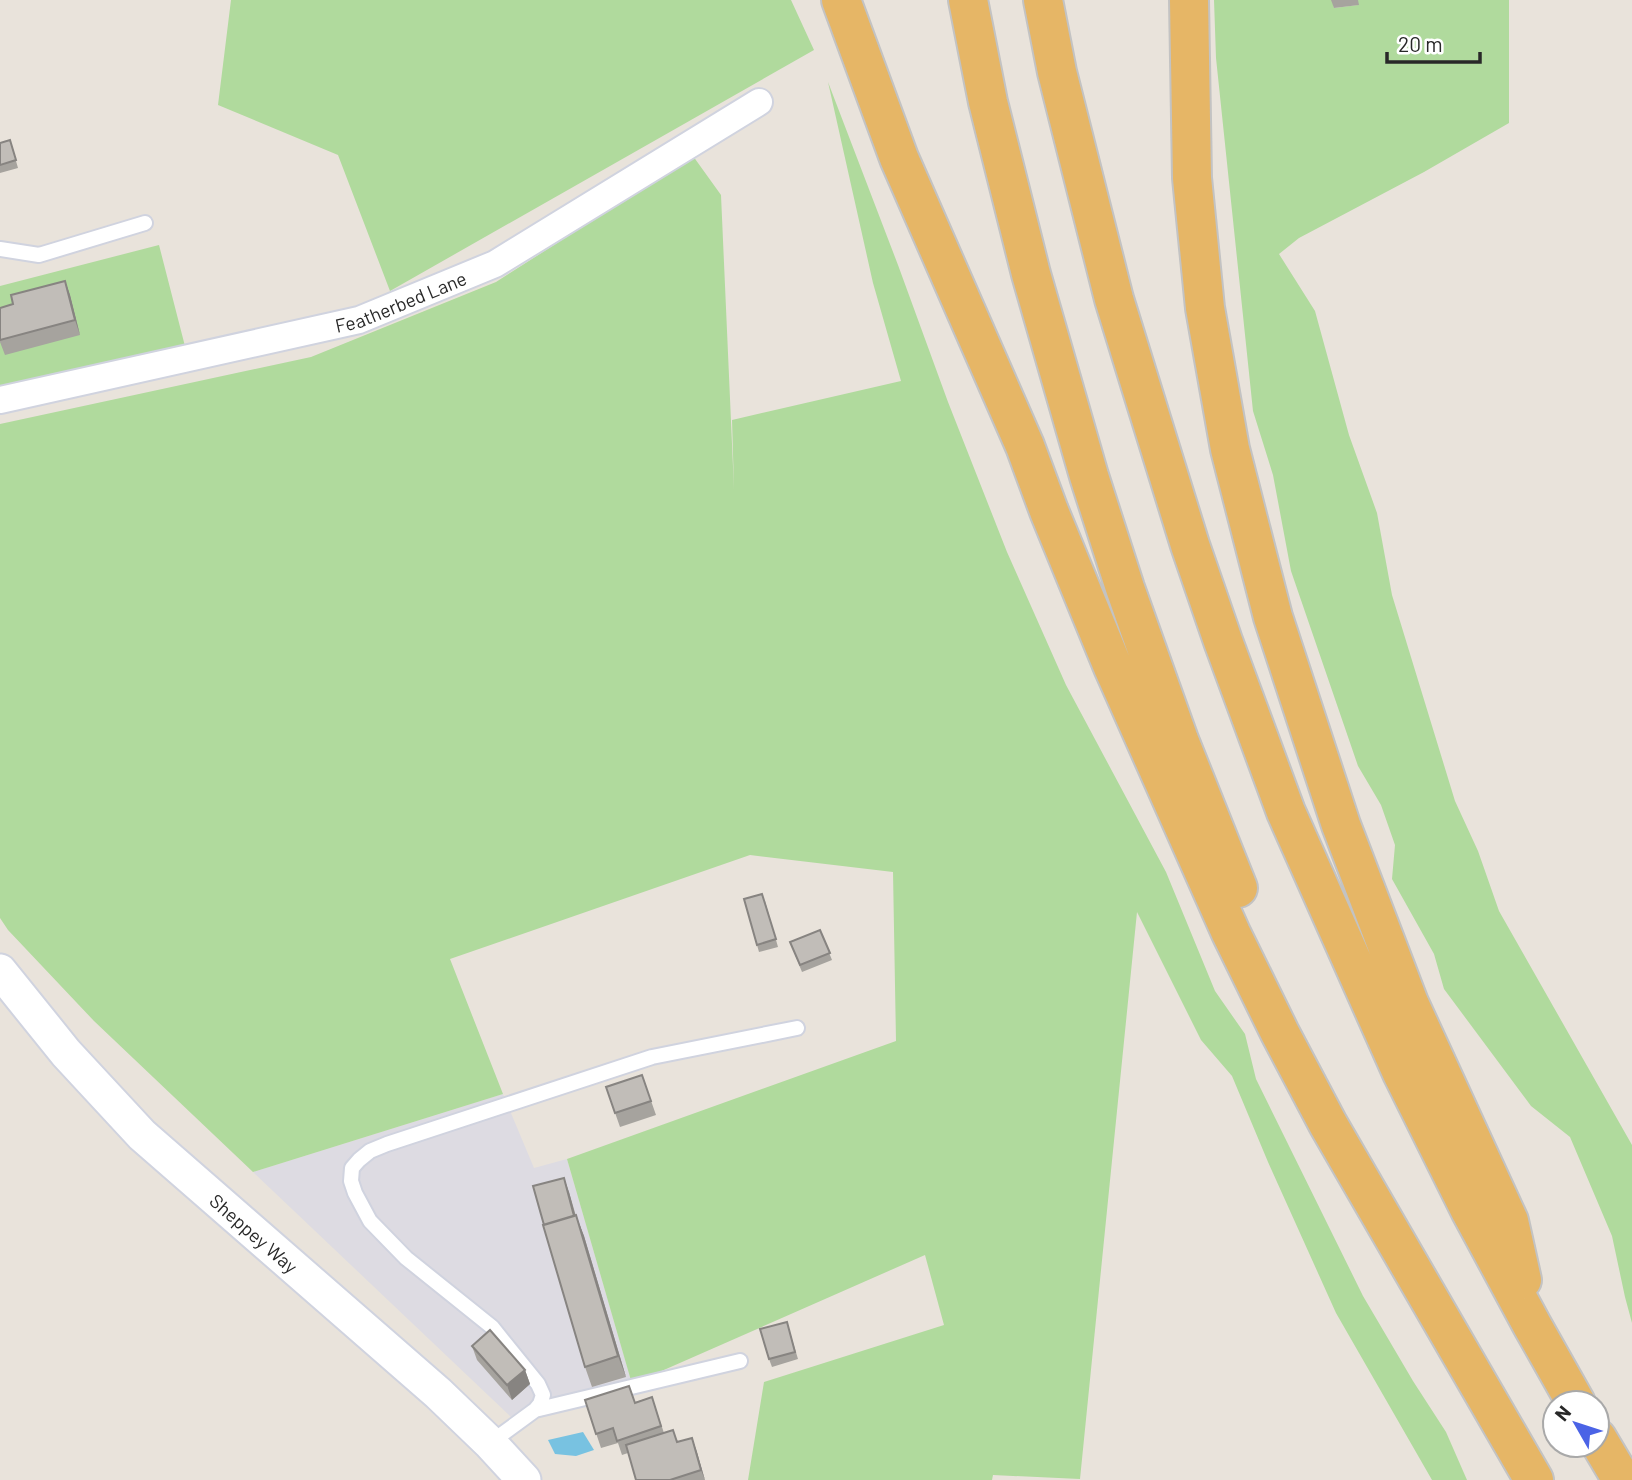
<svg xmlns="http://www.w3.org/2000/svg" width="1632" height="1480" font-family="Barlow,sans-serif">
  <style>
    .industrial { fill: #dddbe2 }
    .green { fill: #b0da9d }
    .water { fill: #78c2e1 }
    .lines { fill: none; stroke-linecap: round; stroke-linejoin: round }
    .service-casing { stroke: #d0d3df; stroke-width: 18 }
    .minor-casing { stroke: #d0d3df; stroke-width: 30 }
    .tertiary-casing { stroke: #d0d3df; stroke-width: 37 }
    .trunk-casing { stroke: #c3c3c3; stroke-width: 42 }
    .service { stroke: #fff; stroke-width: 14 }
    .minor { stroke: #fff; stroke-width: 26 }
    .tertiary { stroke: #fff; stroke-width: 33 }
    .trunk { stroke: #e6b666; stroke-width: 38 }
    .wall { fill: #a6a39e }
    .shaded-wall { fill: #878481 }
    .building { fill: #c1bdb8; stroke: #878481; stroke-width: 2 }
    .labels { text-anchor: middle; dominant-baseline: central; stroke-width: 5; stroke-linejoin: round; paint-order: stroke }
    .street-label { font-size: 19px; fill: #282828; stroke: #fff }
  </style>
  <rect width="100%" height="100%" fill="#e9e3db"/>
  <path class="industrial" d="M503,1094L534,1168L567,1159L632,1384L511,1417L253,1172Z"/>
  <path class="green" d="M231,0H791L814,50L390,291L338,155L218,105Z
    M1214,0H1333L1334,8L1358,5V0H1509V123L1424,172L1299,238L1279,254L1315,311L1349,435L1377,513L1392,595L1455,801L1478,851L1499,911L1632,1145V1323L1625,1297L1612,1236L1570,1137L1531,1106L1444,989L1434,954L1392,879L1395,845L1381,805L1358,766L1291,571L1273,475L1253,411L1216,58Z
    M828,82L898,265L948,402L1007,552L1066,685L1166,872L1215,991L1245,1034L1256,1079L1363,1296L1413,1381L1446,1432L1467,1480H1432L1336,1313L1268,1162L1232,1076L1201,1040L1137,912L1080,1479L993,1475L992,1480H748L764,1382L944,1325L925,1255L632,1384L567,1159L896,1041L893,872L750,855L450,959L503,1094L253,1172L94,1021L8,930L0,918V424L311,357L496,282L693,156L721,195L734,489L732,420L901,381L873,283Z
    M159,245L187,354L0,388V286Z"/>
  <path class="water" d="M583,1432L594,1450L576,1456L555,1454L548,1440Z"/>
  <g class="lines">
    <g class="service-casing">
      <path id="service" d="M0,249L39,255L145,223
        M535,1410L740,1361
        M490,1443L535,1410L540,1404L543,1395L538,1384L492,1327L406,1258L370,1221L355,1193L351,1181L352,1168L359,1160L370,1151L387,1144L652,1057L797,1028"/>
    </g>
    <g class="minor-casing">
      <g id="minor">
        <path id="s1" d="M0,400L359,320L495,264L759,102"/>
      </g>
    </g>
    <g class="tertiary-casing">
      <g id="tertiary">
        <path id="s2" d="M0,971L66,1053L142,1135L438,1393L490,1443L524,1480"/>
      </g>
    </g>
    <g class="trunk-casing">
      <path id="trunk" d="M841,0L899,158L1025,446L1049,511L1113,667L1231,933L1280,1033L1328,1124L1534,1480
        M968,0L988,102L1031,274L1089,476L1125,588L1179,740L1238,888
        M1043,0L1057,72L1114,299L1190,545L1223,641L1286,812L1402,1073L1470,1210L1532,1325L1576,1403
        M1189,0L1192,178L1205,308L1230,449L1273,617L1341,825L1409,1003L1509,1221L1522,1280
        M1597,1438L1622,1480"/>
    </g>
    <use href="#service" class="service"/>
    <use href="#minor" class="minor"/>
    <use href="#tertiary" class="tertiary"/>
    <use href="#trunk" class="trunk"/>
  </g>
  <path class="wall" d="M1331,0H1358L1359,5L1334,8Z
    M0,143L12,147L18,168L0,173Z
    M65,281L70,295L80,335L5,355L0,342V308L13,304Z
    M765,901L778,947L759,952L757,945Z
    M820,930L832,960L802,972L790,942Z
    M642,1075L656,1115L620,1127L606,1087Z
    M569,1192L576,1216L584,1236L626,1377L592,1387L585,1367Z
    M789,1329L798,1359L772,1367L769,1359Z
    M472,1346L525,1370L530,1384L512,1400L477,1360Z
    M652,1397L664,1433L678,1442L692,1438L705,1480H636L628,1453L622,1455L618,1443L601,1448L585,1400L635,1402Z"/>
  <path class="shaded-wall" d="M65,281L70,295L80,335L75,320Z
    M564,1178L569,1192L580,1233L575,1219Z
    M576,1215L584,1236L626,1377L618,1356Z
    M525,1370L530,1384L512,1400L507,1385Z
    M692,1438L697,1452L705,1480L701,1470Z"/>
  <path class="building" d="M10,140L16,160L0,165V143Z
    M65,281L75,320L0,340V308L13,304L11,295Z
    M762,894L776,939L757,945L744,899Z
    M820,930L830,953L800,965L790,942Z
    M642,1075L651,1101L615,1113L606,1087Z
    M564,1178L574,1216L544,1225L533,1186Z
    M576,1215L618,1356L585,1367L543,1225Z
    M787,1322L795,1352L769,1359L760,1329Z
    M490,1330L525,1370L507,1385L472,1346Z
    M629,1386L635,1403L652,1397L661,1426L617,1441L613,1428L596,1434L585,1400Z
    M673,1430L677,1442L692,1438L701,1470L670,1480H636L626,1445Z"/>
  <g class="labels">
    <g class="street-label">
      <text stroke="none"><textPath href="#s1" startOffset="413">Featherbed Lane</textPath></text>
      <text stroke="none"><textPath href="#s2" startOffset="366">Sheppey Way</textPath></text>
    </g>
  </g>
  <g transform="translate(1576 1424) rotate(309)"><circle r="33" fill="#ffffff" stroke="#a9a9a9" stroke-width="2"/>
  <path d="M0-5L12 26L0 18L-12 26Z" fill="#4b63e6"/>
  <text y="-10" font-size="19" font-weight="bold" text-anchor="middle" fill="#282828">N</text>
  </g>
  <path d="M1387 52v10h93v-10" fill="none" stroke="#282828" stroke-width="3.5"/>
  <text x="1398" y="52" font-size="21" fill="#282828" stroke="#ffffff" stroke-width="5" paint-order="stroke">20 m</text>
</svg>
